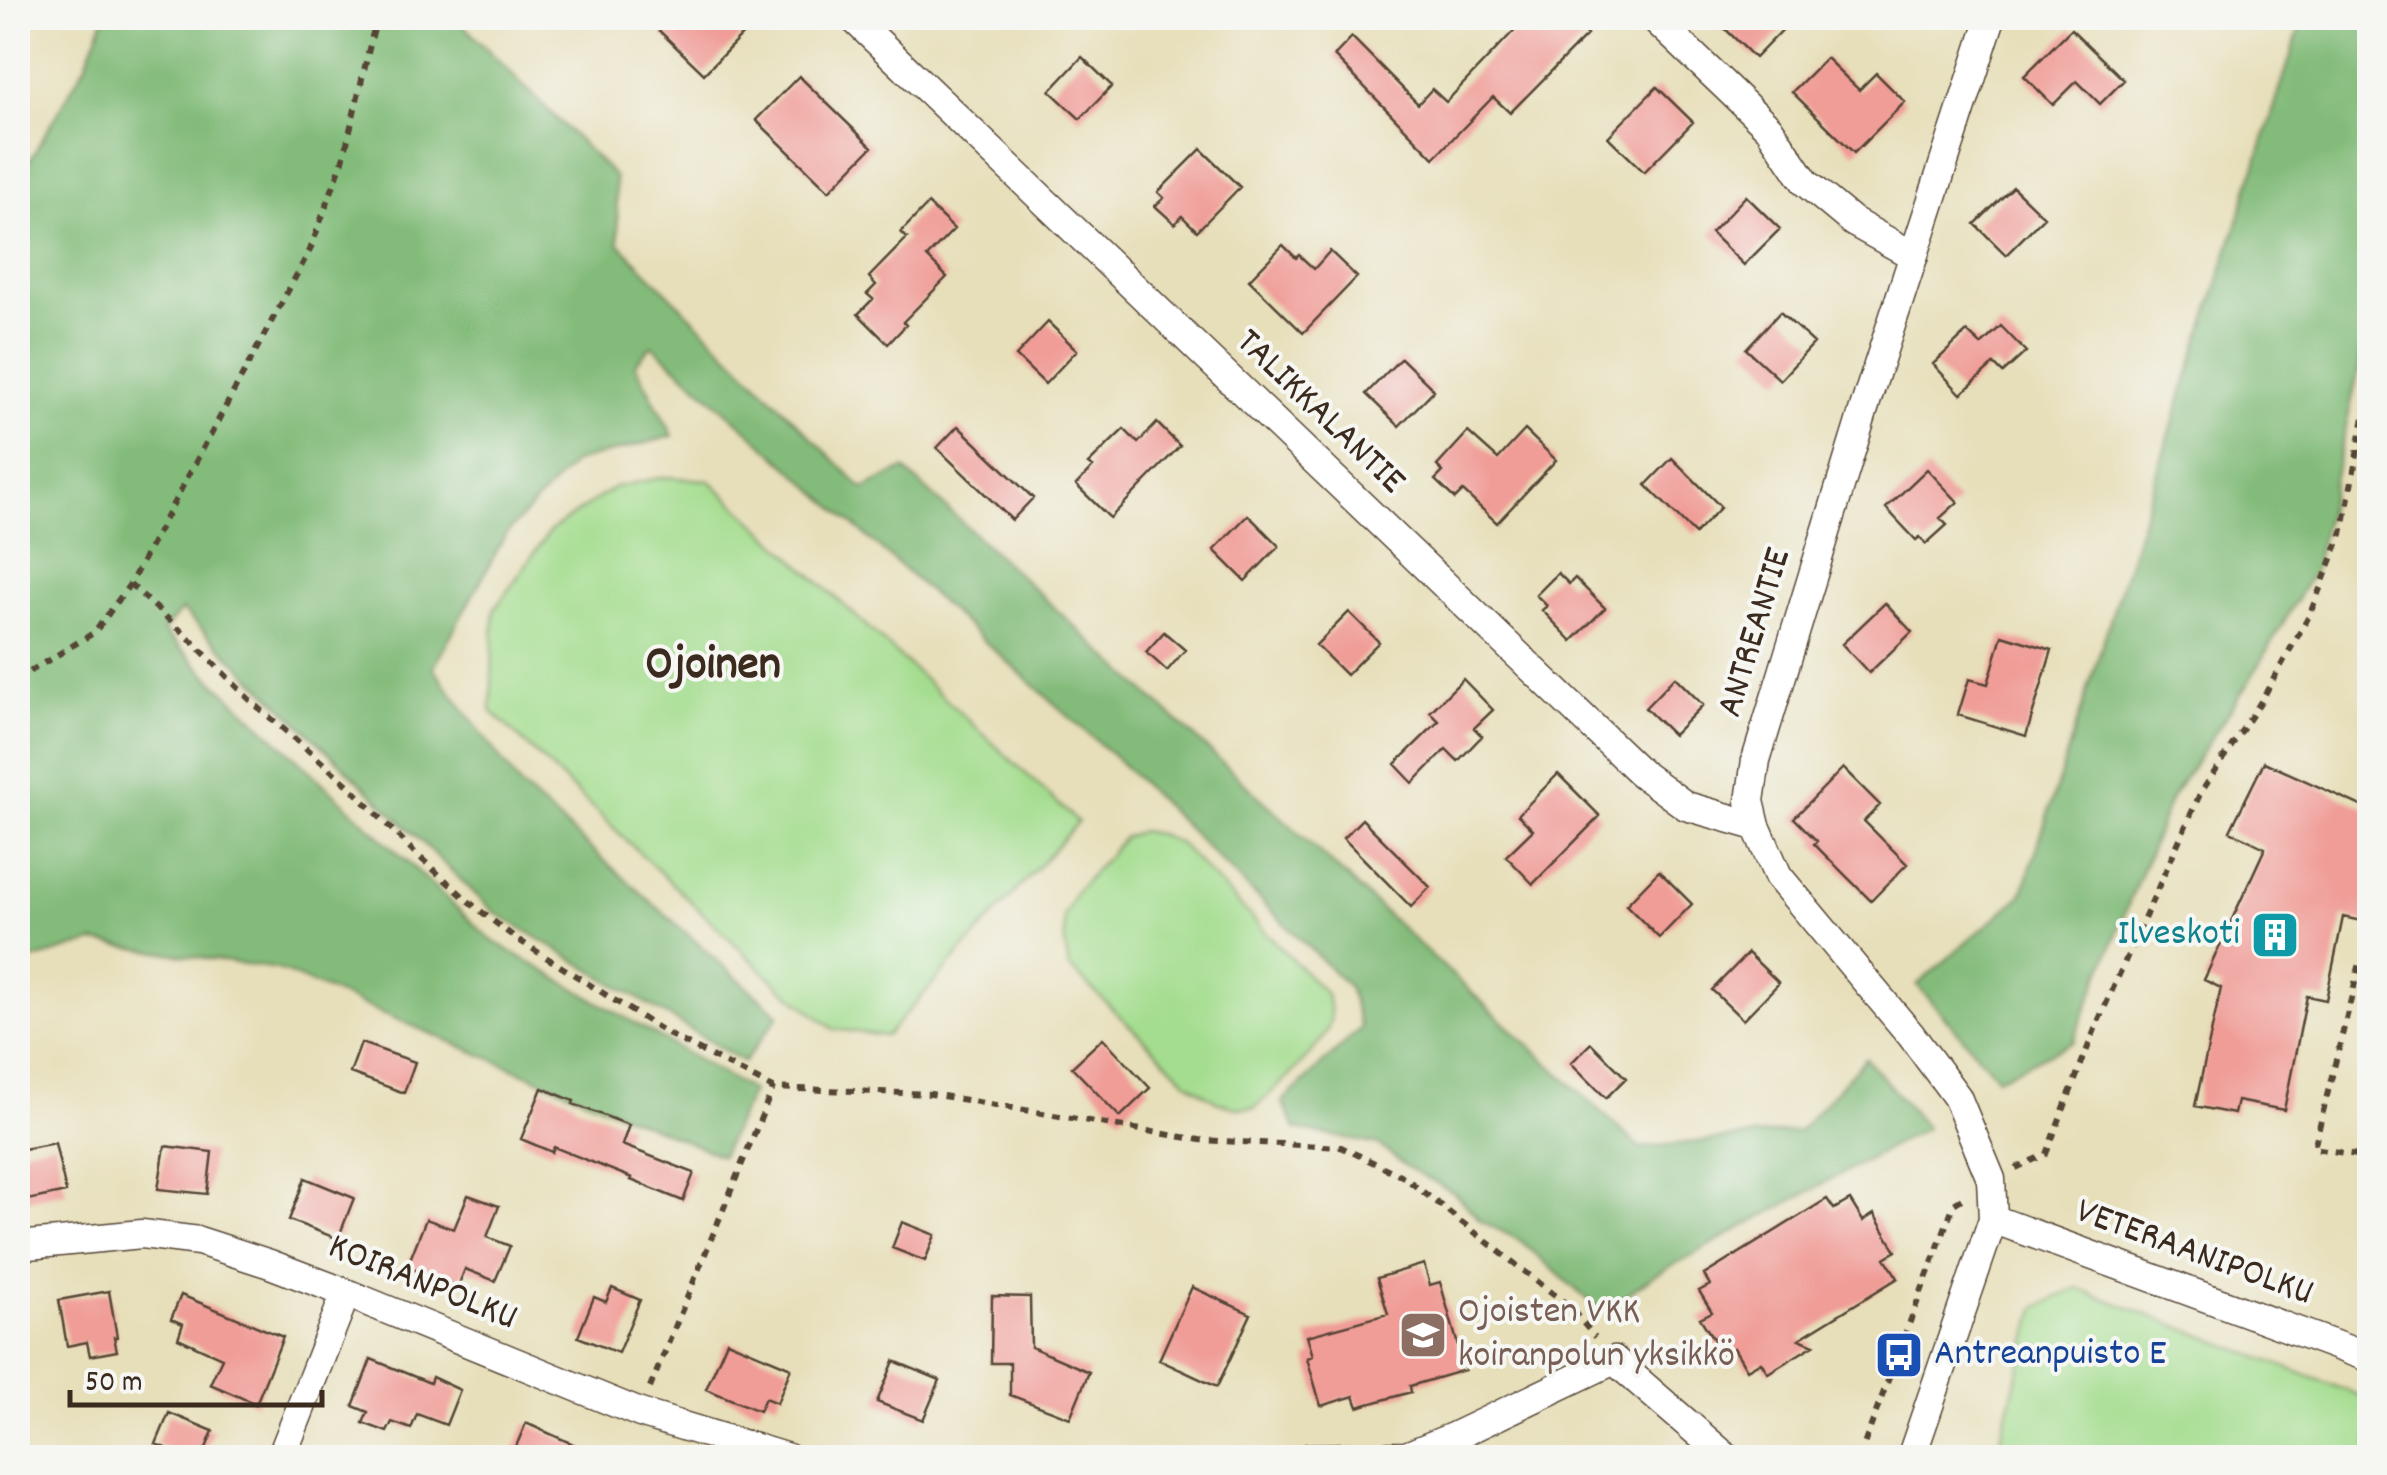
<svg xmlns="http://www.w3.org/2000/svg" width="2387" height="1475" font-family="Dekko,sans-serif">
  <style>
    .green { fill: #a4dd8f; stroke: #708456; stroke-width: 2.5 }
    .forest { fill: #83bc7a; stroke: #5f734c; stroke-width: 2.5 }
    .building { fill: #f09c97 }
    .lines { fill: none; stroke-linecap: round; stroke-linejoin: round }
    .minor-casing { stroke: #554535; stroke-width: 31 }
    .path { stroke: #554535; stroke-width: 6; stroke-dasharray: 8 8; stroke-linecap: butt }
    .minor { stroke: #fff; stroke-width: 28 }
    .labels { text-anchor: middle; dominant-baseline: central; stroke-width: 8; stroke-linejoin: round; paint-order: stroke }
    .street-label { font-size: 38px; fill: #3b2a1e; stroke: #f6f6f2 }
    .culture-label { font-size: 38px; fill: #0d838f; stroke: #f6f6f2; text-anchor: end }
    .education-label { font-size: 38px; fill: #785e54; stroke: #f6f6f2; text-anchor: start }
    .transit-label { font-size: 38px; fill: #164399; stroke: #f6f6f2; text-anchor: start }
    .district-label { font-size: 48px; font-weight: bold; fill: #3b2a1e; stroke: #f6f6f2 }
  </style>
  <rect width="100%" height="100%" fill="#f6f6f2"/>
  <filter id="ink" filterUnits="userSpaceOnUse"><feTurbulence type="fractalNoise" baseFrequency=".01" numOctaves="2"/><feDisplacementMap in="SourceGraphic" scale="20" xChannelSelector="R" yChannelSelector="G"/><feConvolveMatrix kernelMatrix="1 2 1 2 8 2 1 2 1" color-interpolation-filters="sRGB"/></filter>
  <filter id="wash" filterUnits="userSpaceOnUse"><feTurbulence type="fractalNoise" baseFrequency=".0048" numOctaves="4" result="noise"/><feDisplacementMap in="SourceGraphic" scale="40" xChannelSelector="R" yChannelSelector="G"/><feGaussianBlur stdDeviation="2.25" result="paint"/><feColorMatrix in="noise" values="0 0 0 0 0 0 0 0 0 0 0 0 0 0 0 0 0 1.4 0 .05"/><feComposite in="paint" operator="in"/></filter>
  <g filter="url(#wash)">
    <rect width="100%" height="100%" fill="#e7dfba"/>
    <path class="green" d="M664,477L709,480L1078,822L886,1036L833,1029L777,984L491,711L494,610L550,531L615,487Z
      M1141,831L1159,834L1180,844L1326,994C1329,1005 1333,1014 1329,1025C1321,1050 1275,1088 1255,1108H1237L1216,1101L1189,1083L1069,967L1065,944L1064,916L1076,892L1124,837Z
      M2077,1288L2369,1399V1457H1995L2036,1308Z"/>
    <path class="forest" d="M104,18H456L615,177L619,244L863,489L904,469L1640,1148L1799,1131L1866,1058L1926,1128L1655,1275L1601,1312L1521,1241L1481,1221L1454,1193L1404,1165L1379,1145L1296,1129L1282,1102L1361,1028L1349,987L1121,763L652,345L635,364L673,436L574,462L506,534L433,668L521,787L779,1015L744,1062L493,911L182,610L163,631L211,679L491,940L752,1091L721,1156L278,969L93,942L18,964V180L85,66Z
      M2303,18H2370L2369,292L2359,368L2314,570L2248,683L2171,798L2073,1042L1998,1078L1917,985L2022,895Z"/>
    <g id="blocks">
      <path class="building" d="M646,18H759L704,74Z
        M1526,18H1569L1587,35L1510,113L1493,97L1434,158L1334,56L1352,37L1418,104L1432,89L1446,102Z
        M1714,18H1794L1755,58Z
        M2071,29L2124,80L2100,104L2077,81L2053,105L2024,76Z
        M1082,57L1112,86L1080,119L1050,91Z
        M1826,58L1859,90L1876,73L1905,102L1854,153L1792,92Z
        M799,76L872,147L829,191L756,120Z
        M1657,87L1693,122L1644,172L1608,137Z
        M1201,149L1240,187L1197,231L1182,216L1175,224L1155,206L1164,198L1158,192Z
        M2013,187L2044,217L2006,255L1975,224Z
        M1746,196L1780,229L1744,265L1711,233Z
        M928,204L954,229L927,257L947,277L903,322L906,325L888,344L858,314L873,299L867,294L876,285L869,277L907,238L901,232Z
        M1283,245L1296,258L1299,255L1314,269L1330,251L1357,277L1303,333L1249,280Z
        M1780,312L1814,343L1780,380L1746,349Z
        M1048,322L1077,350L1045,384L1016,356Z
        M2001,326L2026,352L2003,373L1994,364L1961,394L1933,364L1967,332L1981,345Z
        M1401,358L1434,390L1399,426L1366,394Z
        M1157,423L1180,446L1110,518L1076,485L1093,467L1088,464L1124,429L1138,443Z
        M958,426L1033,498L1012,520L937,448Z
        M1525,430L1556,460L1497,523L1463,491L1455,499L1435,480L1443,472L1437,466L1468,432L1498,459Z
        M1672,458L1721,507L1695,534L1646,485Z
        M1927,469L1958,502L1940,518L1947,525L1926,544L1920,537L1916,540L1886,508Z
        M1248,515L1279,546L1245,581L1214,550Z
        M1558,573L1569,584L1575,578L1605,608L1572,641L1542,610L1547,606L1536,595Z
        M1885,603L1912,632L1869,673L1842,644Z
        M1349,612L1379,642L1346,675L1316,645Z
        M1164,632L1185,650L1167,671L1146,652Z
        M2002,635L2052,650L2026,736L1958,715L1969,679L1988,684Z
        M1675,677L1703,705L1673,735L1645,708Z
        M1463,679L1493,710L1474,728L1482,736L1458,761L1446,749L1413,783L1395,764L1439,721L1430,712Z
        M2264,762L2370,810V923L2343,917L2326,1000L2307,996L2284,1110L2237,1101L2234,1114L2195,1106L2221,988L2204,980L2265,848L2230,831Z
        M1843,768L1880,805L1864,821L1907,864L1871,901L1814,844L1817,841L1794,818Z
        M1558,774L1600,816L1533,884L1506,856L1533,830L1518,815Z
        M1362,819L1430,887L1411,907L1343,838Z
        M1659,871L1692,904L1659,938L1626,905Z
        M1748,953L1779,983L1743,1020L1712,990Z
        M1103,1038L1150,1088L1120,1117L1072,1067Z
        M361,1043L415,1062L404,1093L350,1073Z
        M1591,1043L1626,1078L1606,1098L1571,1063Z
        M542,1088L574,1101L573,1104L629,1125L622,1145L694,1173L683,1201L631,1180L632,1178L554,1147L552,1152L521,1139Z
        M55,1143L66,1192L18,1202V1150Z
        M165,1146L212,1152L207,1194L158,1189Z
        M305,1178L354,1198L338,1239L289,1220Z
        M468,1195L499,1206L487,1237L510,1246L495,1281L465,1269L458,1287L407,1267L426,1219L454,1229Z
        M1827,1199L1834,1209L1850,1200L1863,1221L1874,1214L1896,1251L1885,1258L1898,1278L1799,1339L1814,1345L1768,1373L1761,1362L1747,1370L1734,1348L1723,1354L1700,1318L1712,1312L1699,1291L1710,1285L1704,1275Z
        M902,1222L935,1235L925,1261L892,1248Z
        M1424,1264L1430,1285L1440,1282L1465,1370L1410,1386L1411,1392L1358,1407L1354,1396L1321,1406L1307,1358L1313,1356L1307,1336L1388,1314L1377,1278Z
        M1192,1287L1251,1314L1217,1387L1159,1360Z
        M612,1288L640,1300L618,1353L578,1337L594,1297L606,1302Z
        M109,1291L117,1337H114L117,1351L90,1356L87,1342L67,1346L59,1300Z
        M181,1295L283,1337L256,1404L210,1384L222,1358L178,1338L183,1324L171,1319Z
        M992,1296L1030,1297L1031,1347L1089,1372L1070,1418L1010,1395V1363H991Z
        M727,1341L791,1368L777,1403L765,1398L759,1411L706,1389Z
        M371,1359L430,1383L432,1377L460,1390L446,1425L417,1414L411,1429L392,1422L387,1432L363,1423L368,1412L353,1406Z
        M894,1361L940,1380L923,1420L877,1402Z
        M169,1413L213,1431L202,1458H188L156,1444Z
        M526,1423L604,1458H511Z"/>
    </g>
  </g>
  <g filter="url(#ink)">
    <use href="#blocks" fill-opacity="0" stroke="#554535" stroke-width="2.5"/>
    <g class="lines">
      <g class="minor-casing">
        <path id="minor" d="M853,18L1641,773L1686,806L1756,826
          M1654,18L1769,128L1806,183L1853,222L1914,256
          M1993,1219L2370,1358
          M18,1246L142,1234L199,1241L270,1264L346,1293L640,1413L788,1458
          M281,1458L346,1293
          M1309,1458L1406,1456L1455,1436L1614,1360L1727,1458
          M1911,1458L1993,1219L1991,1179L1957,1097L1911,1035L1778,876L1756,826L1750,801L1756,760L1867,399L1991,18"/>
      </g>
      <path class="path" d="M130,584L190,639L250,700L348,785L413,851L474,906L514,937L668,1034L773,1088L931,1094L1200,1140L1341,1147L1404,1177L1569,1306L1595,1337
        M18,682L29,672L95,632L130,584L310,250L343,160L372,36L378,18
        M2370,961L2361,959L2314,1148L2370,1157
        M2016,1168L2046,1154L2097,1024L2200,794L2260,703L2309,616L2342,534L2370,385
        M650,1388L773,1088
        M1859,1458L1954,1204L1962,1199"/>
      <use href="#minor" class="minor"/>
    </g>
  </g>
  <defs>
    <g id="building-square" transform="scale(2.5)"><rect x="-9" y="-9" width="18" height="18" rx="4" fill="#0f9aa8" stroke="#f6f6f2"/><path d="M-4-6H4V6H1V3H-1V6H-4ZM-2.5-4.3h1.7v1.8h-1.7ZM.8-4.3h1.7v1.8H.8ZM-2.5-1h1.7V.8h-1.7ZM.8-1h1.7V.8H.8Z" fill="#fff"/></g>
    <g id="school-square" transform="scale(2.5)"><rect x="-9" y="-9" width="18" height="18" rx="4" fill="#8d6e63" stroke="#f6f6f2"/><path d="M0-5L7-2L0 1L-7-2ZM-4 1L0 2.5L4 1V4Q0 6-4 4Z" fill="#fff"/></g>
    <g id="bus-square" transform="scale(2.5)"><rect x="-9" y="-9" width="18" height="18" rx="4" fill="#1a4fb4" stroke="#f6f6f2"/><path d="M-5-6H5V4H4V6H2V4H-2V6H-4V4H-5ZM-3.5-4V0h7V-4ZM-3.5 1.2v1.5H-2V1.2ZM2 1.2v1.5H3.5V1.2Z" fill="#fff"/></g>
  </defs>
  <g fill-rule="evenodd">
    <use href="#building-square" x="2275" y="935"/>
    <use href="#school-square" x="1423" y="1335"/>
    <use href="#bus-square" x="1899" y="1355"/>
  </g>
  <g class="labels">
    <g class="street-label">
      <text transform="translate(1319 413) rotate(44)">TALIKKALANTIE</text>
      <text transform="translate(1756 633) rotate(-73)">ANTREANTIE</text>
      <text transform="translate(2194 1254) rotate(20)">VETERAANIPOLKU</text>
      <text transform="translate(422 1284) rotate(22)">KOIRANPOLKU</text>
    </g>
    <g class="culture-label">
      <text x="2240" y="935">Ilveskoti</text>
    </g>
    <g class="education-label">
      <text x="1458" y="1313">Ojoisten VKK<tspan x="1458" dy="44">koiranpolun yksikkö</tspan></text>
    </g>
    <g class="transit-label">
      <text x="1934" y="1355">Antreanpuisto E</text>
    </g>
    <g class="district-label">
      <text x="713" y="667">Ojoinen</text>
    </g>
  </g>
  <rect width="2387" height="1475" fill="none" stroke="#f6f6f2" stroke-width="60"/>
  <path d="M70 1390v15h252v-15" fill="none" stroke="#3b2a1e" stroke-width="5"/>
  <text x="85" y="1390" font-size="30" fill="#3b2a1e" stroke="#f6f6f2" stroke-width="8" paint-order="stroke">50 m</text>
</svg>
